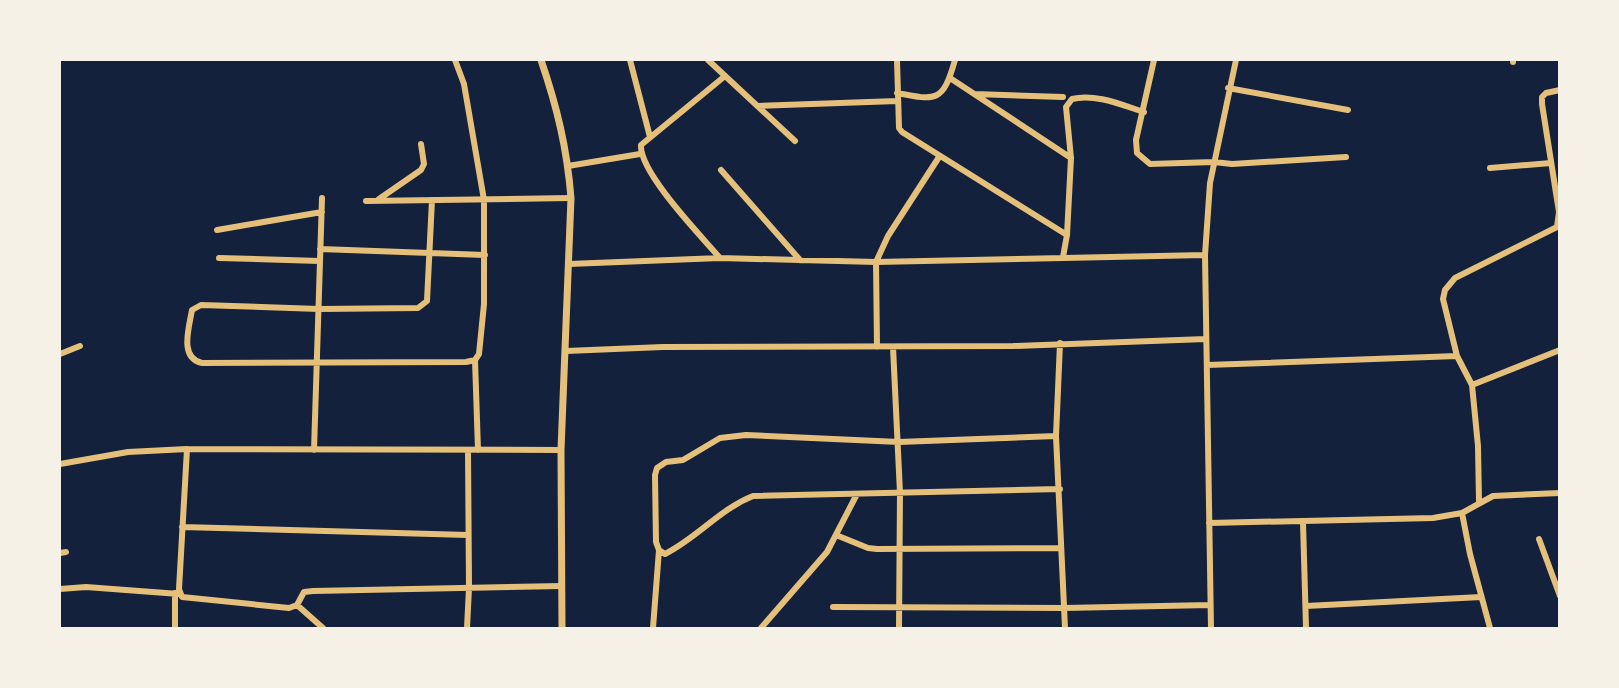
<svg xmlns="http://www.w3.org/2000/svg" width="1619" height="688" font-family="Figtree,sans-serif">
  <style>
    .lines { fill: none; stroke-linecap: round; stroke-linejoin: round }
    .minor { stroke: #e5c07b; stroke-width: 6 }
    .tertiary { stroke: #e5c07b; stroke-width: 7 }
  </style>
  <rect width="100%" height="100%" fill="#14213d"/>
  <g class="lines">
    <path class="minor" d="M630,60L650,137
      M708,60L795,141
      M897,60L899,128L902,132L1067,235
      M1154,60L1136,140L1137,153L1150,164L1214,162L1232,164L1346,157
      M1513,60V62
      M950,78L1071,158
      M1228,88L1348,110
      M897,93C937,101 943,102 955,60
      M975,94L1063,97
      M758,106L897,101
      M568,166L640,154
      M1490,168L1551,163
      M721,170L800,260
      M379,199L421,170L424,164L421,144
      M432,200L427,301L418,308L319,309L201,305L192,310C189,328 179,358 202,363L466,362L475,360L479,354L484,304V200L464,84L455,60
      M366,201L571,198
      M217,230L322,212
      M320,249L485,255
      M1063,257L1067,235L1071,158L1066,107L1072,99C1095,93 1122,105 1144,112
      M219,258L320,261
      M720,258C701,236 639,172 641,145L725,76
      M569,264L720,258L876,262L1205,255
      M1060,343L1056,436L1065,628
      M877,347L876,262L888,236L939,157
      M893,347L900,493L899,628
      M566,351L663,347L1013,346L1206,339
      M60,354L80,346
      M475,360L478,450
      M1207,365L1457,356
      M1472,385L1560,350
      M1056,436L899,442L746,435L720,438L683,460L666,462L657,468L655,475L656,542L659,550L665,554C697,538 720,509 753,496L1060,489
      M187,449L179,589L182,597L289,608L297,605L304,592L313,591L562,586
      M314,450L322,198
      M60,464L128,452L187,449L561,450
      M1479,502L1478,446L1472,385L1457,356L1443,299L1445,290L1455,278L1557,227L1559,212L1542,104V97L1546,93L1560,90
      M1462,513L1470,554L1490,628
      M1303,522L1306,628
      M1209,523L1433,518L1462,513L1493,496L1560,493
      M182,527L468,535
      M836,535L868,548L877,549L1061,548
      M1539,539L1560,596
      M60,553L66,552
      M60,589L86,587L179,594
      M297,605L323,628
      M1306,606L1481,597
      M833,607L1064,608L1210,605
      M175,628V593
      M467,628L469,588L468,450
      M653,628L659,550
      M761,628L827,552L857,494
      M1211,628L1205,255L1210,183L1236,60"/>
    <path class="tertiary" d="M541,60C557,107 567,148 571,198L561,450L562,628"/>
  </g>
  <rect width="1619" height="688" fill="none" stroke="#f6f1e7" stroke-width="122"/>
</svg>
